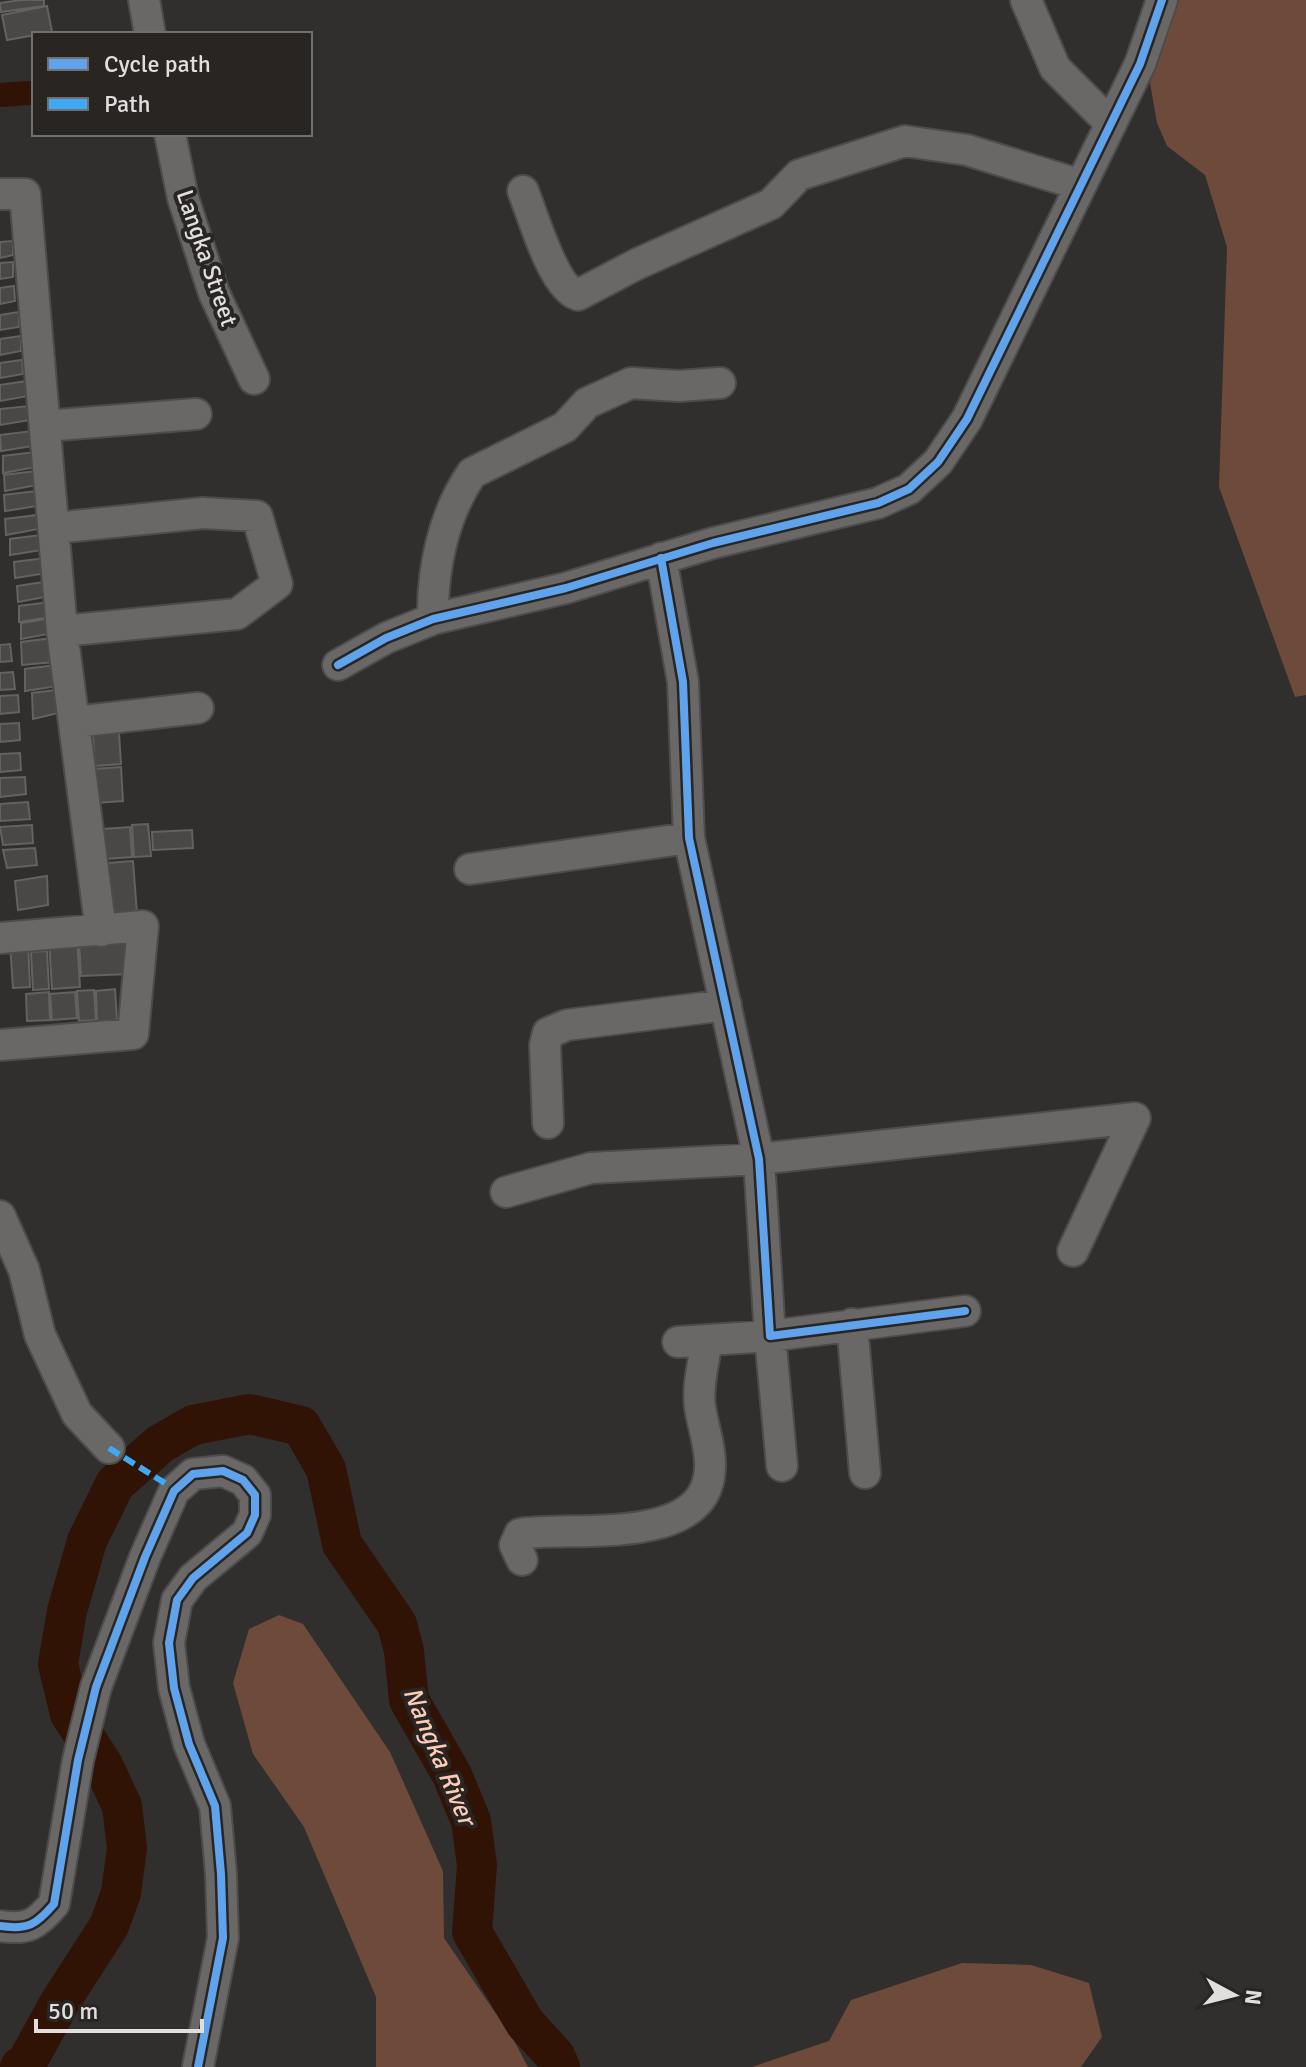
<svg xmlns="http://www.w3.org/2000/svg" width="1306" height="2067" font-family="Signika,sans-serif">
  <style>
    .green { fill: #6e4a3a }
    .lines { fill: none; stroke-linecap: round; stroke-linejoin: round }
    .canal { stroke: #311306; stroke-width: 24 }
    .river { stroke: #311306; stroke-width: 40 }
    .building { fill: #494846; stroke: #636161; stroke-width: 2 }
    .minor-casing { stroke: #4d4b4b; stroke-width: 34 }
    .minor { stroke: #696867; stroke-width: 30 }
    .quiet { stroke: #3fa9f5; stroke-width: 6; stroke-dasharray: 12 6; stroke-linecap: butt }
    .cycleway-casing { stroke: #282523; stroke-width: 13 }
    .cycleway { stroke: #60a3ed; stroke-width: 8 }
    .labels { text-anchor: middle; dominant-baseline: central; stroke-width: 8; stroke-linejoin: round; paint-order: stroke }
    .street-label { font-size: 24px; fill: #e1dede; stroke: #282523 }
    .water-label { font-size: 26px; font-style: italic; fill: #fdccb7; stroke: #282523 }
  </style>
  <rect width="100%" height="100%" fill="#312f2e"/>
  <path class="green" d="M1176,0H1306V695L1295,697L1219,487L1227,247L1205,175L1167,146L1157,123L1150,83Z
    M279,1615L303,1624L390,1752L443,1871L444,1938L512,2037L528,2067H376V1997L304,1827L253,1754L233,1683L249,1629Z
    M962,1963L1031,1965L1089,1983L1102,2037L1081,2067H752L829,2041L851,2000Z"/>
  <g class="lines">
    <path class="canal" d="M0,95L30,93"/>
    <path class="river" d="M20,2067L27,2062L60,2002L109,1926L121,1893L127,1848L122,1806L103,1765L70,1714L58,1664L67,1611L87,1541L115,1484L160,1444L193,1425L250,1414L301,1426L326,1469L342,1544L397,1624L404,1651L409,1700L452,1775L471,1821L477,1865L472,1932L525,2023L555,2056L560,2067"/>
  </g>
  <path class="building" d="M21,0H44V6L1,12L0,3Z
    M47,6L52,32L7,40L2,15Z
    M13,241V255L0,258V242Z
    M13,262V277L0,279V263Z
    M14,286L15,301L0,304V288Z
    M19,312V327L0,330V315Z
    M21,336V351L0,355V339Z
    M22,360L23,374L0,378V363Z
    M27,381L28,396L0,401V385Z
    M29,406L30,420L0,425V409Z
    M32,431L33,446L1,451L0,435Z
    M35,452L36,467L3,473V456Z
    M36,471L37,485L5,491L4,475Z
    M36,491L37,506L5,511L4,495Z
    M38,515V529L6,535L5,519Z
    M42,535V550L10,555V539Z
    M46,558L47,573L15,578L14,562Z
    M50,581V596L18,602L17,586Z
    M51,602V617L19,622V606Z
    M53,618V633L21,639V623Z
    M54,638V662L22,665L21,642Z
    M10,644L12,661L0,662V645Z
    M57,665L58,686L25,691V669Z
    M13,672L15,689L0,690V673Z
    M64,689L67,711L33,719L32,693Z
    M18,695L19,712L0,714V696Z
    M19,723L20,740L0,742V724Z
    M119,733L121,764L95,766L93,735Z
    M20,753L21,770L0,772V754Z
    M121,767L123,801L95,803L93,769Z
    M25,777L26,794L0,797V778Z
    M28,802L30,819L0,821V804Z
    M148,824L151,856L134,857L132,825Z
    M32,825L33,843L3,845L0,827Z
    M130,827L132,857L105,859L103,829Z
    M192,830L193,848L153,850L152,832Z
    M35,848L37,865L7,868L3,850Z
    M133,861L137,914L112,917L108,863Z
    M47,876L48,905L18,910L15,881Z
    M77,938L80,987L52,989L49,940Z
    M127,938L129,974L81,976L79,941Z
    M28,942L30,987L13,988L10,943Z
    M47,951L49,989L33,990L31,952Z
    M115,989L117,1020L97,1021L96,991Z
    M94,990L96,1020L79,1021L77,991Z
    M49,992L50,1020L27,1021L26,994Z
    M75,992L77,1018L52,1020L50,994Z"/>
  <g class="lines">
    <g class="minor-casing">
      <path id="minor" d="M144,0L150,34
        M1026,0L1055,68L1111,124
        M170,134L183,198L214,293L254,379
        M523,191C533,215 553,288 578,295L637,264L771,204L799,175L905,141L967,150L1081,185
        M0,194H25L62,631L101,931
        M45,426L196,414
        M54,528L203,513L257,516L277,584L237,614L62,631
        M661,558L683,682L689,838L759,1159L770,1336L965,1311
        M433,619C432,570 443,515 472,473L565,427L587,403L631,383L679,386L720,383
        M338,665L386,638L433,619L566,588L713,543L878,503L909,489L938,462L967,419L1140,64L1162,0
        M75,722L198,708
        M470,869L689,838
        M0,938L143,926L133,1034L0,1045
        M548,1123L545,1045L548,1033L567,1025L726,1005
        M506,1192L591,1168L759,1159L1135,1118L1073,1251
        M0,1216L24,1270L40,1335L77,1414L109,1448
        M852,1324L865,1473
        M678,1342L770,1336L782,1466
        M522,1560L515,1545L520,1534C573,1525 707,1549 710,1468C711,1447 703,1427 700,1407C697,1386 704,1361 707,1340
        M0,1926C28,1930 36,1925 54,1904L78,1760L96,1687L145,1557L174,1491L193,1474L223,1471L243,1480L255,1495V1515L247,1533L193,1578L177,1600L169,1643L174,1688L189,1744L215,1806L221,1874L223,1938L198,2067"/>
    </g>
    <use href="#minor" class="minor"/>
    <path class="quiet" d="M109,1448L168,1485L174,1491"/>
    <g class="cycleway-casing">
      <path id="cycleway" d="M661,558L683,682L689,838L759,1159L770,1336L965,1311
        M338,665L386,638L433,619L566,588L713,543L878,503L909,489L938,462L967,419L1140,64L1162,0
        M0,1926C28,1930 36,1925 54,1904L78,1760L96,1687L145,1557L174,1491L193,1474L223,1471L243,1480L255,1495V1515L247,1533L193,1578L177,1600L169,1643L174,1688L189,1744L215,1806L221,1874L223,1938L198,2067"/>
    </g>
    <use href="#cycleway" class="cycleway"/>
  </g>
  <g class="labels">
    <g class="street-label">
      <text transform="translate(207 258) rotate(71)">Langka Street</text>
    </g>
    <g class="water-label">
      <text transform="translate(439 1756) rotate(67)">Nangka River</text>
    </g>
  </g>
  <rect x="32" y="32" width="280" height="104" fill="#282523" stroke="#726f6e" stroke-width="2"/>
  <rect x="48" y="58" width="40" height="12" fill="#60a3ed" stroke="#726f6e" stroke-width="2"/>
  <text x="104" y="72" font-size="24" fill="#e1dede">Cycle path</text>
  <rect x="48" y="98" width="40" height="12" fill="#3fa9f5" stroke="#726f6e" stroke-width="2"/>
  <text x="104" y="112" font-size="24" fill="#e1dede">Path</text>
  <g transform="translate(1234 1995) rotate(97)" stroke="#282523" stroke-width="6" paint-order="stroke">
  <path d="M0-6L14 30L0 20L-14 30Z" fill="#e1dede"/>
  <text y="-12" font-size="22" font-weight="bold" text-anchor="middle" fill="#e1dede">N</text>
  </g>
  <path d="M36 2019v12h166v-12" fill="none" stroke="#e1dede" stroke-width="4"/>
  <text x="48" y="2019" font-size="24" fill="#e1dede" stroke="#282523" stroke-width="6" paint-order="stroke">50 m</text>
</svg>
